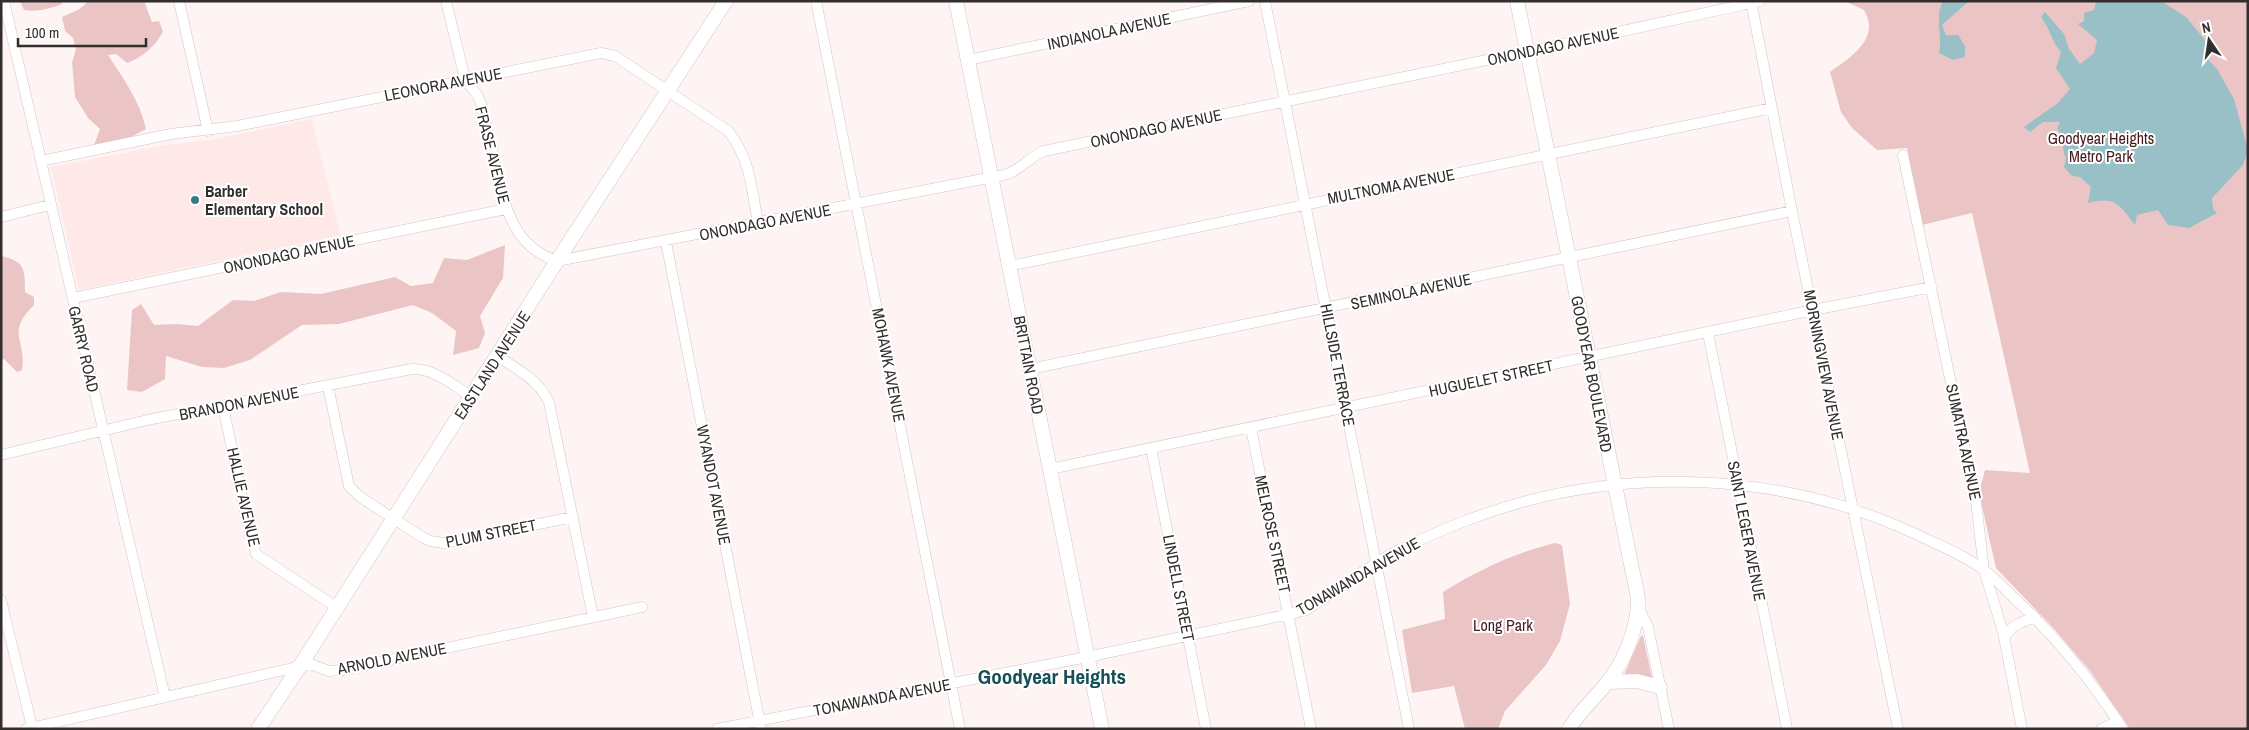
<svg xmlns="http://www.w3.org/2000/svg" width="2249" height="730" font-family="'Archivo Narrow',sans-serif">
  <style>
    .built { fill: #fee8e8 }
    .green { fill: #ebc5c5 }
    .water { fill: #98c0c6 }
    .lines { fill: none; stroke-linecap: round; stroke-linejoin: round }
    .street-casing { stroke: #d1c6c5; stroke-width: 11 }
    .secondary-casing { stroke: #d1c6c5; stroke-width: 15 }
    .street { stroke: #fff; stroke-width: 10 }
    .secondary { stroke: #fff; stroke-width: 14 }
    .poi-dot { fill: #347b85; stroke: #fff; stroke-width: 2 }
    .labels { text-anchor: middle; dominant-baseline: central; stroke-width: 4; stroke-linejoin: round; paint-order: stroke }
    .street-label { font-size: 16px; fill: #332e2e; stroke: #fff }
    .park-label { font-size: 16px; fill: #47181c; stroke: #fff }
    .poi-label { font-size: 16px; font-weight: bold; fill: #332e2e; stroke: #fff; text-anchor: start }
    .district-label { font-size: 21px; font-weight: bold; fill: #155058; stroke: #fff }
  </style>
  <rect width="100%" height="100%" fill="#fef4f4"/>
  <path class="built" d="M312,119L341,235L79,290L51,167L160,146L215,139Z"/>
  <path class="green" d="M20,1H63L62,4C49,9 38,12 24,10Z
    M89,1H144L152,22L159,21L163,32C156,45 142,58 127,63L116,54L108,55C123,78 140,101 146,129L131,137L94,145L100,129L88,118L75,97L72,62L76,49L73,38L65,31L62,17L78,10Z
    M1844,1H2248V729H2130L2090,671L2055,630L1996,568L1979,493L1985,470L2030,473L1972,213L1922,225L1907,148L1877,150L1852,128L1841,112L1830,72C1845,61 1870,46 1869,25C1869,20 1866,14 1864,10Z
    M505,245L503,278L480,316L485,333L479,348L453,355L456,331L432,313L413,305L339,324L302,325L250,360L224,368L202,367L166,356L165,379L142,392L127,390L132,310L141,304L154,325L176,324L198,326L233,300L254,301L281,292L321,294L395,277L411,286L433,283L444,258L467,260Z
    M1,256C25,261 25,269 25,292L34,297V305C5,333 27,340 22,370L17,372L4,359L1,360Z
    M1555,543L1562,545L1570,604L1560,641L1546,665L1505,711L1498,729H1465L1454,686L1412,693L1402,630L1445,619L1443,592C1481,569 1512,554 1555,543Z
    M1641,636H1643L1652,678L1624,675Z"/>
  <path class="water" d="M1943,1H1969L1942,25L1946,35H1958L1965,46V57L1953,60L1939,53C1943,36 1934,17 1943,1Z
    M2096,1H2161L2186,17L2205,40V56L2217,69L2234,99L2248,150L2243,165L2212,198L2213,209L2217,213L2189,228L2168,225L2158,210L2137,215L2135,225C2119,204 2115,196 2088,203L2091,187L2080,177L2072,176L2064,167L2066,158C2061,148 2064,137 2057,128L2060,122H2043L2030,132L2024,127L2058,103L2070,89L2056,68L2061,52C2051,41 2050,28 2041,17L2045,12L2064,34L2069,49L2080,64L2094,53L2097,40L2078,24L2084,21V13L2094,10Z"/>
  <g class="lines">
    <g class="street-casing">
      <path id="street" d="M4,1L165,697
        M179,1L208,131
        M446,1L465,79L478,96L481,104C486,125 491,146 496,167C505,207 513,247 557,261L1004,175C1020,171 1029,157 1044,151L1526,52L1760,1
        M816,1L960,729
        M1265,1L1409,729
        M1751,1L1792,211L1898,729
        M968,60L1249,1
        M1903,155L1976,502L1984,570L2003,632L2022,729
        M41,161L171,134L237,126L601,53L615,56L728,131C750,157 752,191 758,223
        M1,217L50,205
        M666,242L761,729
        M1010,266L1772,108
        M73,298L506,209
        M1708,333L1787,729
        M498,357C518,369 538,380 549,402L593,617
        M1030,369L1792,211
        M328,386L349,486L360,497L422,537L430,541L444,543L573,517
        M223,406L247,522L256,554L336,607
        M1251,428L1311,729
        M1151,448L1206,729
        M1,455L152,419L412,369C434,368 454,386 471,396
        M1050,469L1813,310L1932,287
        M1,600L32,727
        M1638,607L1648,627L1669,729
        M2004,638C2011,626 2021,622 2035,617
        M26,729L310,664L329,671L342,670L642,607
        M717,729L1087,657L1290,614L1306,610C1339,589 1370,564 1405,547C1425,537 1445,529 1465,521C1612,464 1781,469 1922,537C1943,547 1966,556 1984,570C1995,578 2005,589 2015,599C2059,640 2090,679 2123,729
        M2101,729L2118,721"/>
    </g>
    <g class="secondary-casing">
      <path id="secondary" d="M956,1L1102,729
        M1517,1L1631,564C1633,577 1639,593 1638,606C1636,631 1623,665 1606,684C1594,699 1579,712 1569,729
        M1609,682L1637,681L1660,687
        M258,729L300,666L557,261L726,1"/>
    </g>
    <use href="#street" class="street"/>
    <use href="#secondary" class="secondary"/>
  </g>
  <circle class="poi-dot" cx="195" cy="200" r="5"/>
  <g class="labels">
    <g class="street-label">
      <text transform="translate(1109 31) rotate(-12)">INDIANOLA AVENUE</text>
      <text transform="translate(1553 46) rotate(-12)">ONONDAGO AVENUE</text>
      <text transform="translate(443 84) rotate(-11)">LEONORA AVENUE</text>
      <text transform="translate(1156 128) rotate(-12)">ONONDAGO AVENUE</text>
      <text transform="translate(493 155) rotate(76)">FRASE AVENUE</text>
      <text transform="translate(1391 186) rotate(-11)">MULTNOMA AVENUE</text>
      <text transform="translate(765 222) rotate(-11)">ONONDAGO AVENUE</text>
      <text transform="translate(289 254) rotate(-12)">ONONDAGO AVENUE</text>
      <text transform="translate(1411 291) rotate(-12)">SEMINOLA AVENUE</text>
      <text transform="translate(84 349) rotate(77)">GARRY ROAD</text>
      <text transform="translate(492 365) rotate(-57)">EASTLAND AVENUE</text>
      <text transform="translate(889 365) rotate(79)">MOHAWK AVENUE</text>
      <text transform="translate(1029 365) rotate(79)">BRITTAIN ROAD</text>
      <text transform="translate(1338 365) rotate(79)">HILLSIDE TERRACE</text>
      <text transform="translate(1824 365) rotate(79)">MORNINGVIEW AVENUE</text>
      <text transform="translate(1592 374) rotate(79)">GOODYEAR BOULEVARD</text>
      <text transform="translate(1491 378) rotate(-12)">HUGUELET STREET</text>
      <text transform="translate(239 403) rotate(-11)">BRANDON AVENUE</text>
      <text transform="translate(1964 442) rotate(78)">SUMATRA AVENUE</text>
      <text transform="translate(714 485) rotate(79)">WYANDOT AVENUE</text>
      <text transform="translate(244 497) rotate(77)">HALLIE AVENUE</text>
      <text transform="translate(1747 531) rotate(79)">SAINT LEGER AVENUE</text>
      <text transform="translate(491 533) rotate(-11)">PLUM STREET</text>
      <text transform="translate(1273 534) rotate(78)">MELROSE STREET</text>
      <text transform="translate(1358 576) rotate(-30)">TONAWANDA AVENUE</text>
      <text transform="translate(1179 588) rotate(79)">LINDELL STREET</text>
      <text transform="translate(392 658) rotate(-11)">ARNOLD AVENUE</text>
      <text transform="translate(882 697) rotate(-11)">TONAWANDA AVENUE</text>
    </g>
    <g class="park-label">
      <text x="2101" y="138">Goodyear Heights<tspan x="2101" dy="18">Metro Park</tspan></text>
      <text x="1503" y="625">Long Park</text>
    </g>
    <g class="poi-label">
      <text x="205" y="191">Barber<tspan x="205" dy="18">Elementary School</tspan></text>
    </g>
    <g class="district-label">
      <text x="1052" y="676">Goodyear Heights</text>
    </g>
  </g>
  <rect width="2249" height="730" fill="none" stroke="#332e2e" stroke-width="5"/>
  <g transform="translate(2209 40) rotate(347)" stroke="#ffffff" stroke-width="4" paint-order="stroke">
  <path d="M0-4L9 19L0 12L-9 19Z" fill="#332e2e"/>
  <text y="-8" font-size="14" font-weight="bold" text-anchor="middle" fill="#332e2e">N</text>
  </g>
  <path d="M18 38v8h128v-8" fill="none" stroke="#332e2e" stroke-width="2.5"/>
  <text x="25" y="38" font-size="15" fill="#332e2e" stroke="#ffffff" stroke-width="4" paint-order="stroke">100 m</text>
</svg>
